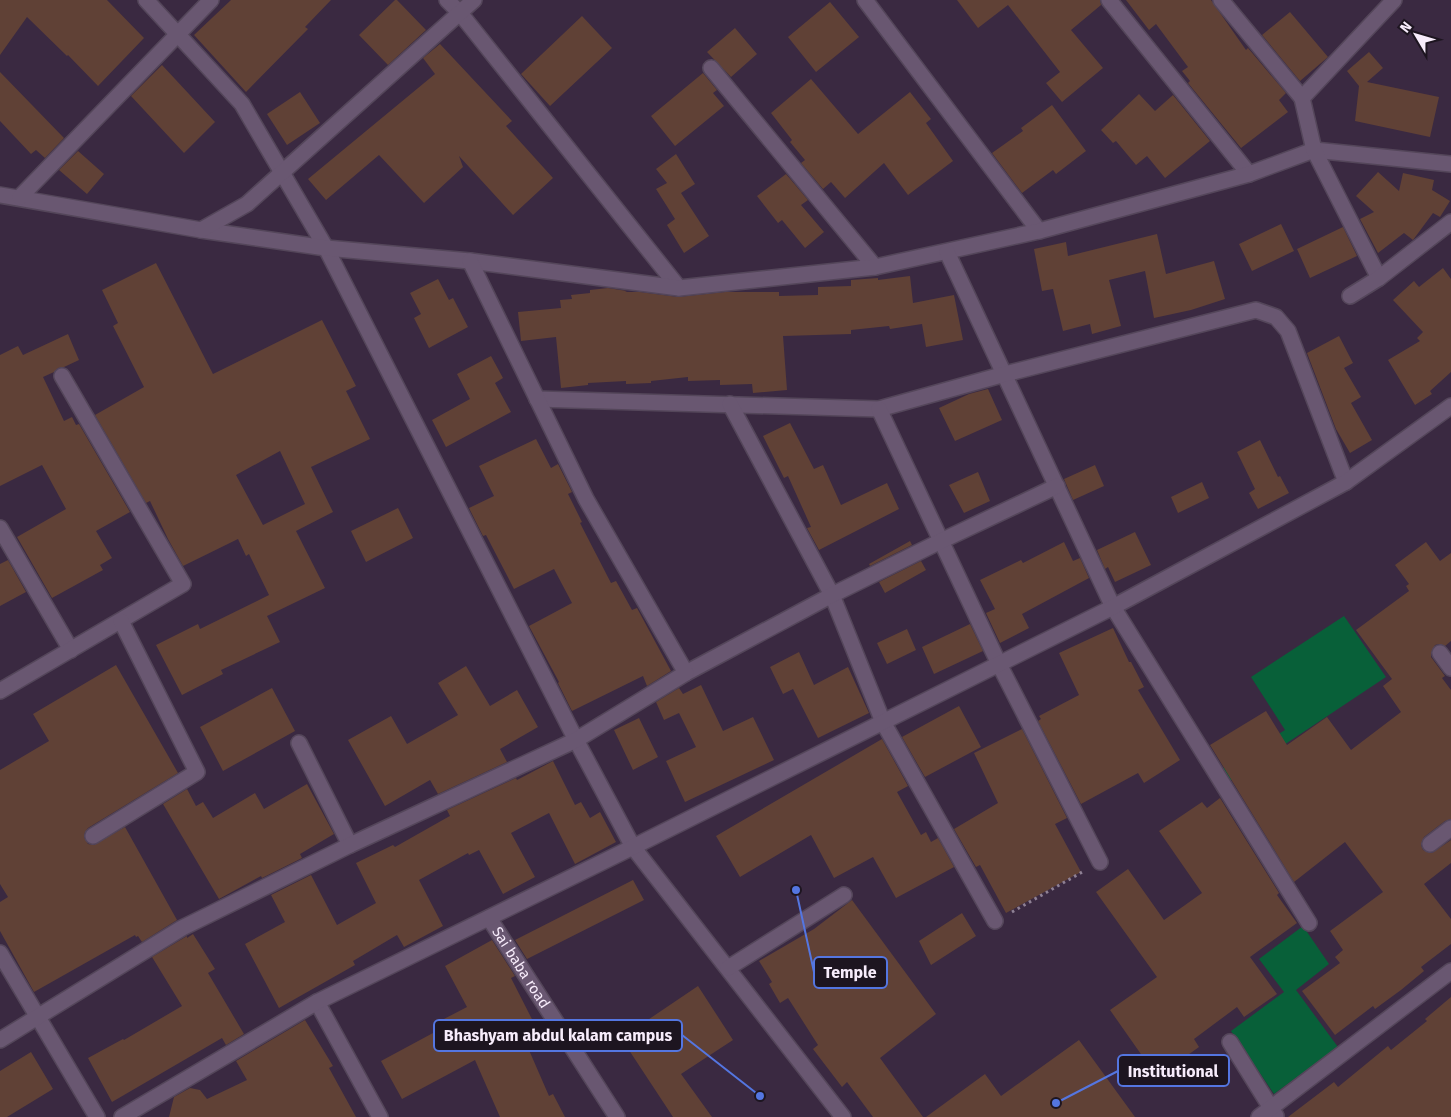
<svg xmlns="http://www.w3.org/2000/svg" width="1451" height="1117" font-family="'Fira Sans',sans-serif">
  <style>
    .green { fill: #086039 }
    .building { fill: #604136; fill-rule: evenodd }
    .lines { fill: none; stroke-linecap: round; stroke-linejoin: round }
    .minor-casing { stroke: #54465a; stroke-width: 18 }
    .path { stroke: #8f8195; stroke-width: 3; stroke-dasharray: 2.5 4; stroke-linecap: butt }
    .minor { stroke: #695771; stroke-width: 15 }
    .labels { text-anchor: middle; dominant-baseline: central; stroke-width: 4.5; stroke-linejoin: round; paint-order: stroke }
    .street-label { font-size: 15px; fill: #f7ecfb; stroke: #1d1520 }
    .leader { fill: none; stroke: #5476e1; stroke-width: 2 }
    .callout-dot { fill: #5476e1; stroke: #1d1520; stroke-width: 2 }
    .callout { fill: #1d1520; stroke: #5476e1; stroke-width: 2 }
    .callout-label { font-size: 16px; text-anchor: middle; font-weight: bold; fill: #f7ecfb }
  </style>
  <rect width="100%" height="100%" fill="#3a2941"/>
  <path class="green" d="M1344,616L1386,677L1224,785L1215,773L1285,730L1251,677Z
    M1303,926L1329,964L1296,990L1338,1047L1274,1094L1231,1031L1284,992L1259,959Z"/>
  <path class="building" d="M0,0H107L144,38L98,86L68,55L67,56L27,17L0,55Z
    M231,0H331L305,27L308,29L246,92L194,35Z
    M395,0H397L426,30L388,65L359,35Z
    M957,0H1100L1101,5L1071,30L1103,68L1062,102L1046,83L1060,72L1008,5L978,28Z
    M1126,0H1211L1246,50L1248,48L1286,93L1279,100L1288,112L1241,148L1188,83L1190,81L1182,71L1188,67L1156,24L1149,30Z
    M830,2L859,37L816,72L788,37Z
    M1290,12L1328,57L1300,81L1262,35Z
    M582,16L612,48L550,106L521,74Z
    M735,28L757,54L731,77L707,52Z
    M440,44L512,121L506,126L553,178L513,215L459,156L463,167L424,203L379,155L326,200L308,179L435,74L423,58Z
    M1369,52L1383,68L1367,82L1439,97L1430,137L1355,121L1359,86L1347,71Z
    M162,65L215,122L184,153L131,96Z
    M0,72L64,138L45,158L36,150L31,154L0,121Z
    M703,73L717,90L713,93L724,106L675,146L651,116Z
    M811,79L858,134L910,92L931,119L926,123L953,161L908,195L884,163L845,198L831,182L823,189L801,163L805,160L790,142L792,140L771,113Z
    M300,92L320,123L287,145L267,114Z
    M1139,94L1155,111L1173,95L1210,141L1165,178L1147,156L1136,165L1116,141L1113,143L1101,130Z
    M1052,105L1086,151L1056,174L1053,170L1022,193L992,153L1023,131L1021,128Z
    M78,151L104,174L87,194L59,170Z
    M676,154L695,184L681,193L709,236L684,253L667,225L675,219L656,189L667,183L656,169Z
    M1378,172L1399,191L1403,173L1434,180L1432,190L1450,201L1440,217L1433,213L1413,240L1404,233L1378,253L1360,219L1374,212L1356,196Z
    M786,174L808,200L801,205L824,232L805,248L782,220L778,223L757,196Z
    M1281,224L1294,251L1252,271L1239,244Z
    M1343,227L1357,256L1310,278L1297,249Z
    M1157,234L1166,274L1214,261L1225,299L1191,310L1154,318L1145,271L1109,280L1121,326L1092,334L1090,324L1063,331L1053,289L1042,291L1034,249L1066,242L1068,256Z
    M156,263L213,374L322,320L356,386L346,391L370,439L311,467L333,512L296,531L325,588L267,616L280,642L221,670L223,674L182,695L156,645L198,624L200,629L269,595L249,554L246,556L238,539L183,566L168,539L150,501L146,503L95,415L144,387L113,326L118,323L102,290ZM280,451L305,504L263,525L236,475Z
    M1443,268L1451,279V372L1430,391L1432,394L1415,405L1388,360L1420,341L1417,338L1423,332L1393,300L1414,281L1419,287Z
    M910,276L913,303L954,295L963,340L926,347L922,324L890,329L889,326L851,330V334L783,336L787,390L753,393L752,384L720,385V380L688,381V377L651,381V383L626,384V381L588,383V385L561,388L556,337L521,341L518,312L561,308L560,300L572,299L571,295L590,293V290L608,288L627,291L625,292H640L678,297L725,292H779V296L818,295V287L851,286V280L878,278V280Z
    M438,279L449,300L453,298L468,327L429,348L414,318L421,314L410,293Z
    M68,334L79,360L64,367L58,368L54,372L43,377L64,421L72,417L76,425L79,424L130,512L96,531L112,558L100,565L103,570L52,598L17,537L66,509L42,465L0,486V355L18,346L23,355Z
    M1339,336L1353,363L1344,368L1361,397L1351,403L1372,440L1350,453L1336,429L1307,353Z
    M491,356L503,378L495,383L511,412L446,447L432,420L470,399L457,374Z
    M988,389L1002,420L955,441L939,408L969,394Z
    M790,423L814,469L823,465L841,505L887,483L899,509L819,550L807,528L811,527L788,476L784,478L763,436Z
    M536,439L551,468L558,464L572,492L568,494L582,522L580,523L611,583L616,581L632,610L637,608L671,671L647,686L643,676L572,711L558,683L559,682L529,626L572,603L554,569L514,589L486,535L483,536L469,508L494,496L479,466Z
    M1260,440L1278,477L1280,476L1289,493L1258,509L1249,493L1255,489L1237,452Z
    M1095,465L1104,486L1073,500L1064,479Z
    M978,472L990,501L964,513L949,485Z
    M1202,482L1209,498L1178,513L1171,497Z
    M398,508L413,538L366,562L351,531Z
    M1135,532L1151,565L1115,582L1108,567L1105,569L1097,550Z
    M910,541L912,545L870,566L869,564Z
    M1064,542L1073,561L1080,558L1089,578L1022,614L1029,628L1000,643L986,613L995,609L980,580L1021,560L1023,563Z
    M1426,542L1440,561L1451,553V641L1445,646L1439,644L1435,645L1431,654V657L1445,676L1442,678L1451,690V819L1445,821L1424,837L1421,845L1423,850L1432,853L1451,840V863L1424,884L1451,919V944L1421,967L1424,971L1401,990L1375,1009L1373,1006L1335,1035L1302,991L1340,963L1335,957L1343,950L1330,931L1383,892L1345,842L1294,882L1210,745L1266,711L1287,745L1327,717L1351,750L1401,712L1383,686L1392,679L1356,630L1409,591L1406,586L1409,584L1395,565Z
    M8,560L26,592L0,606V564Z
    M921,561L926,570L885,593L879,582Z
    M970,624L983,651L934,674L922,647Z
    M1113,628L1129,662H1131L1144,687L1138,690L1180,760L1144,783L1138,773L1081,804L1038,721L1041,719L1039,716L1079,695L1059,653Z
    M907,629L916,650L887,664L877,643Z
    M799,652L814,685L848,667L869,713L818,738L793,689L783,694L770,667Z
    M116,665L178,773L88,828L85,832L84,837L88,844L94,845L125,827L177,920L142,942L138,936L136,937L135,935L34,992L0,931V902L8,897L0,884V770L49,741L33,714Z
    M466,666L490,706L517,690L538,727L500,749L507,762L438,794L430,780L385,806L348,740L391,716L407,744L458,715L438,683Z
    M701,685L723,731L753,717L774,760L685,802L666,761L696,747L679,713L664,720L656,702L679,688L683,694Z
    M272,688L295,731L223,771L200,727Z
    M959,706L981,747L925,777L902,737Z
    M639,718L658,757L633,770L614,730Z
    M1022,729L1067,818L1055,824L1081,872L1006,913L980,865L976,867L954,829L998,803L974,753Z
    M882,739L908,786L897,792L921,835L926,832L931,842L938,838L954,867L896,898L873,857L834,878L811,835L740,877L716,836Z
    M553,761L575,805L581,802L590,818L600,812L616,842L575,864L549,813L511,833L535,877L503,894L479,850L469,855L468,853L419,880L443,926L404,947L397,935L353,961L355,965L279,1008L245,944L285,922L271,895L311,875L337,925L376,903L356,863L393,845L395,847L448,817L450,816L447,810L516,778L517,780Z
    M307,784L334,834L300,854L302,858L262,878L261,876L219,899L163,804L187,789L196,806L203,802L213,818L255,793L264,809Z
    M1220,798L1279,893L1277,895L1297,923L1250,957L1277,994L1244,1017L1237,1007L1194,1039L1199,1047L1157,1077L1110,1010L1157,977L1096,892L1128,869L1164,920L1202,893L1159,831L1202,802L1207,808Z
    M633,880L644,900L527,959L515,940Z
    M852,900L936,1014L880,1058L923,1117H873L847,1082L842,1087L813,1049L818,1045L788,998L780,1003L769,984L772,982L759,961L814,929Z
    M962,913L976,936L931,965L919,941Z
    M193,934L215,969L208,973L244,1034L226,1045L222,1038L112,1102L88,1058L123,1039L124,1040L182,1006L152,957L187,936V938Z
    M492,940L515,976L511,978L536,1027L522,1034L549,1096L553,1094L565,1117H500L475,1060L402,1099L381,1061L446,1026L442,1020L467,1007L445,966Z
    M698,986L733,1040L681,1074L712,1117H673L621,1038Z
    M1451,997V1117H1288L1334,1082L1338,1087L1388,1046L1391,1050L1427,1021L1425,1019Z
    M305,1020L333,1066L329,1068L356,1117H169L174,1097L190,1088L200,1090L207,1099L247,1080L236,1061Z
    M1079,1040L1135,1117H926L985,1074L1001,1096Z
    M31,1052L53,1089L7,1117H0V1071Z"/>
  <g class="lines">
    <g class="minor-casing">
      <g id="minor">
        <path d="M146,0L242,104L326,248L576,740L633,847L843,1117"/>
        <path d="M447,0L460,13L679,288"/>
        <path d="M865,0L1039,231"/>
        <path d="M1109,0L1249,174"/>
        <path d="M1221,0L1302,98"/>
        <path d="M711,68L875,267"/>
        <path d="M0,195L201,230L326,248L470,261L679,288L875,267L1039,231L1249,174L1314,150L1451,164"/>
        <path d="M20,197L211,0"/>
        <path d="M201,230L247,204L474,0"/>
        <path d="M947,252L1113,607L1309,923"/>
        <path d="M1379,278L1314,150L1302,98L1394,0"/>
        <path d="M1350,296L1379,278L1451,222"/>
        <path d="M537,399L879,409L1005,374L1256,310L1276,317L1288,331L1346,482"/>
        <path d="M730,404L832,595L883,722L995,921"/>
        <path d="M879,409L999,664L1100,862"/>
        <path d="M0,528L71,650"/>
        <path d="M1440,653L1451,668"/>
        <path d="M686,673L832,595L941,541L1057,486"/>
        <path d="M0,691L183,584L62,376"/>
        <path d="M299,743L350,845"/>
        <path d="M93,836L197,772L121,621"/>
        <path d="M1430,844L1451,828"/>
        <path id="s1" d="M489,918L617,1117"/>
        <path d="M0,953L97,1117"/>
        <path d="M728,968L844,895"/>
        <path d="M317,1002L380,1117"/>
        <path d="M0,1040L182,928L350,845L576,740L686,673L586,499L470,261"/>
        <path d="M1230,1042L1276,1116"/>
        <path d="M122,1117L317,1002L633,847L1113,607L1346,482L1451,406"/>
        <path d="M1259,1117L1451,971"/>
      </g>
    </g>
    <path class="path" d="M1012,912L1084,871"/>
    <use href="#minor" class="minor"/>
  </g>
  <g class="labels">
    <g class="street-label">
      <text stroke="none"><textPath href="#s1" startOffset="59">Sai baba road</textPath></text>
    </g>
  </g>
  <path class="leader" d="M796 890L814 972M760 1096L682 1035M1056 1103L1118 1071"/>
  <g class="callout-dot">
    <circle cx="796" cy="890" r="5"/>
    <circle cx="760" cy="1096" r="5"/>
    <circle cx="1056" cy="1103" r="5"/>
  </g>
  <g class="callout">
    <rect x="814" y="957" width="73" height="31" rx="5"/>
    <rect x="434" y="1020" width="248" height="31" rx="5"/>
    <rect x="1118" y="1055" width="111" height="31" rx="5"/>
  </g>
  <g class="callout-label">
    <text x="850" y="978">Temple</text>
    <text x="558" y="1041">Bhashyam abdul kalam campus</text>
    <text x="1173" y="1077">Institutional</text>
  </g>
  <g transform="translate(1416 35) rotate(308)" stroke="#1d1520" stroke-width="4" paint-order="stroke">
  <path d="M0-4L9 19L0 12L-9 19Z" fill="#f7ecfb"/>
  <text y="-8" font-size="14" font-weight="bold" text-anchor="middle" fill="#f7ecfb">N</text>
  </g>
</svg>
